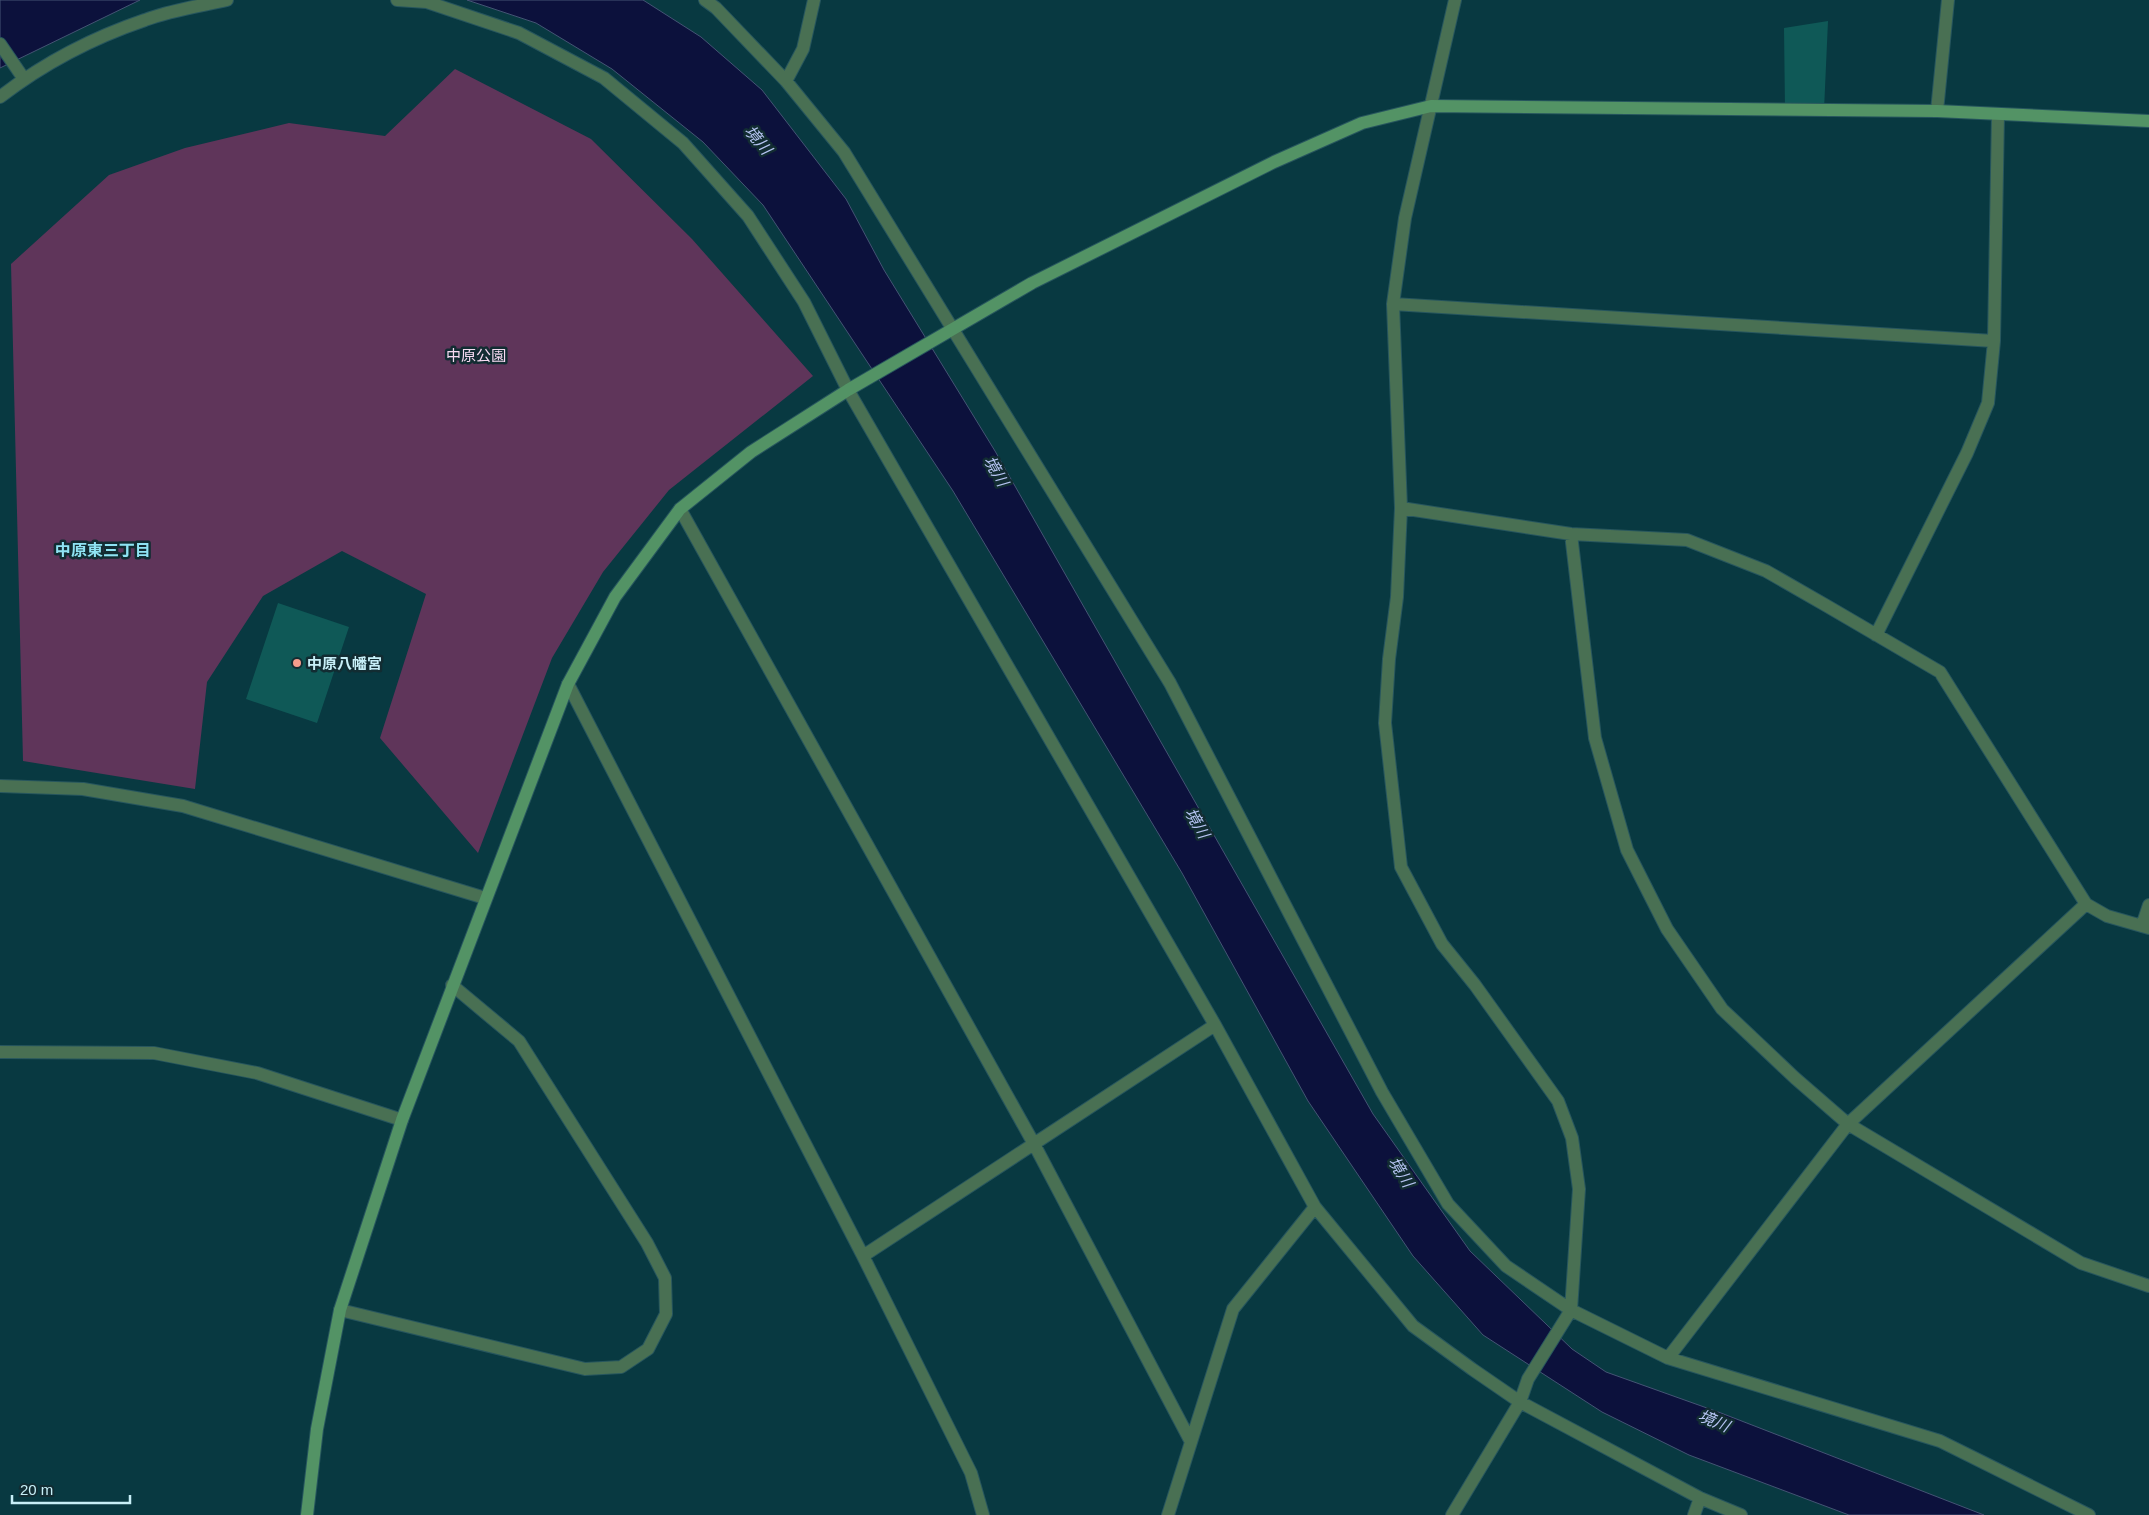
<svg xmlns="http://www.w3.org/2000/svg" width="2149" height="1515" font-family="Arial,'Noto Sans JP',sans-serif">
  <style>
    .green { fill: #5f355a }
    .water { fill: #0c113c; stroke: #445474 }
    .building { fill: #0f5957 }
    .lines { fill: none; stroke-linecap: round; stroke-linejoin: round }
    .lane-casing { stroke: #27565e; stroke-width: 14 }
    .street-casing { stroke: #27565e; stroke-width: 14 }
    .secondary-casing { stroke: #27565e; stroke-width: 14 }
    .lane { stroke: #497053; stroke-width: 12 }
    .street { stroke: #497053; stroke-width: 12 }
    .secondary { stroke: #539365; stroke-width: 12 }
    .poi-dot { fill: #f49d8c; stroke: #122c32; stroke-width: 2 }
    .labels { text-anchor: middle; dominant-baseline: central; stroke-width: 5; stroke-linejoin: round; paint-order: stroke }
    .park-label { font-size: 15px; fill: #f7daf2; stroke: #122c32 }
    .poi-label { font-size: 15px; font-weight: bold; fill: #c7eff7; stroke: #122c32; text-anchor: start }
    .water-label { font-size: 16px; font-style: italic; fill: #b6c4f2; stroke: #122c32 }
    .neighbourhood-label { font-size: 16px; font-weight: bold; fill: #8fe3f3; stroke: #122c32 }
  </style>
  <rect width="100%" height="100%" fill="#083941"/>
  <path class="green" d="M455,69L591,139L692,239L813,376L669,490L603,572L552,658L478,853L380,738L426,594L342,551L263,596L207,682L195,789L23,761L11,264L109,175L185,148L289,123L385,136Z"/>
  <path class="water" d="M0,0H140L0,68Z
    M467,0H643L701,37L762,90L846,199L884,270L995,451L1373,1114L1470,1251L1572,1349L1606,1372L1721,1413L1984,1515H1849L1689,1455L1602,1412L1483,1335L1413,1256L1308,1101L1182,873L953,491L763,205L703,142L612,69L536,23Z"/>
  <path class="building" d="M1828,21L1824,110H1785L1784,28Z
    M278,603L349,627L317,723L246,699Z"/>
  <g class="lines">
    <g class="lane-casing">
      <path id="lane" d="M340,1310L585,1369L621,1367L648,1349L666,1314L665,1278L647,1243L519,1041L452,985"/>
    </g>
    <g class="street-casing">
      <path id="street" d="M397,0L427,2L519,33L604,78L683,143L748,216L804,302L848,390L1215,1025L1315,1207L1413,1326L1472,1369L1520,1402L1700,1498L1741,1515
        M705,0L716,8L786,81L844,152L1170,683L1382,1092L1448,1204L1506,1266L1571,1310L1668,1358L1940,1441L2089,1515
        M0,44L24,79
        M786,81L803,49L814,0
        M0,97C44,63 92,38 145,20C171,10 200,6 227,0
        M1937,111L1948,0
        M1393,304L1994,341
        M1401,508L1571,534L1687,540L1766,571L1827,606L1940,672L2086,904L2107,916L2149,928
        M680,509L1034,1144L1191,1442
        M1571,534L1595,738L1627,850L1667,929L1722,1009L1795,1078L1848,1124L2081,1263L2149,1286
        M1876,635L1967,453L1988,403L1994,341L1998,114
        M568,684L863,1256L971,1473L983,1515
        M0,786L83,789L183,806L485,898
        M2142,926L2149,905
        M0,1052L154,1053L257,1073L402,1120
        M863,1256L1215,1025
        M1668,1358L1848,1124L2086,904
        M1168,1515L1233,1309L1315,1207
        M1452,1515L1520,1402L1528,1379L1571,1310L1579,1189L1572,1138L1558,1101L1475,985L1442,944L1401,867L1385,723L1389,659L1397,597L1401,508L1393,304L1405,218L1455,0
        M1694,1515L1700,1498"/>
    </g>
    <g class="secondary-casing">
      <path id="secondary" d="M307,1515L317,1429L340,1310L402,1120L568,684L615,597L680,509L751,452L848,390L1032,283L1274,162L1362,123L1431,106L1937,111L2149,121"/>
    </g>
    <use href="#lane" class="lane"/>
    <use href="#street" class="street"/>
    <use href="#secondary" class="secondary"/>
  </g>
  <circle class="poi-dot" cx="297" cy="663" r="5"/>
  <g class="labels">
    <g class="park-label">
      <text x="476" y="355">中原公園</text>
    </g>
    <g class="poi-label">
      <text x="307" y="663">中原八幡宮</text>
    </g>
    <g class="water-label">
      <text transform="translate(758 140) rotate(50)">境川</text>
      <text transform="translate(996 471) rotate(60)">境川</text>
      <text transform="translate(1197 823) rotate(60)">境川</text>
      <text transform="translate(1401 1172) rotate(58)">境川</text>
      <text transform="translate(1714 1421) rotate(23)">境川</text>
    </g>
    <g class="neighbourhood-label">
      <text x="103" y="550">中原東三丁目</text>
    </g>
  </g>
  <path d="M12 1495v8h118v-8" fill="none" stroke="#c7eff7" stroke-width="2.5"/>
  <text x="20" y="1495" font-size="15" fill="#c7eff7" stroke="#122c32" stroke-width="4" paint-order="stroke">20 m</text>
</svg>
